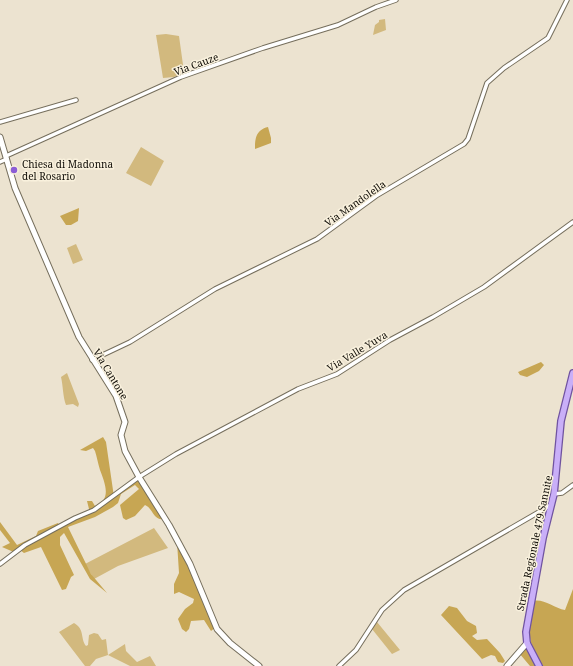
<svg xmlns="http://www.w3.org/2000/svg" width="573" height="666" font-family="'Noto Serif',serif">
  <style>
    .green { fill: #d2b97e }
    .forest { fill: #c7a653 }
    .lines { fill: none; stroke-linecap: round; stroke-linejoin: round }
    .street-casing { stroke: #756e5c; stroke-width: 5.5 }
    .secondary-casing { stroke: #756e5c; stroke-width: 7 }
    .primary-casing { stroke: #7053a0; stroke-width: 8 }
    .street { stroke: #fff; stroke-width: 3.5 }
    .secondary { stroke: #fff; stroke-width: 5 }
    .primary { stroke: #c9aff8; stroke-width: 5.5 }
    .poi-dot { fill: #8b5dd6; stroke: #f9f1dd; stroke-width: 1.5 }
    .labels { text-anchor: middle; dominant-baseline: central; stroke-width: 3; stroke-linejoin: round; paint-order: stroke }
    .street-label { font-size: 10px; fill: #0f0c06; stroke: #f9f1dd }
    .poi-label { font-size: 10px; fill: #0f0c06; stroke: #f9f1dd; text-anchor: start }
  </style>
  <rect width="100%" height="100%" fill="#ece3d0"/>
  <path class="green" d="M385,19L386,30L373,35L375,25L379,22V20Z
    M166,34L179,36L184,72L174,77L163,78L156,35Z
    M141,147L164,161L151,186L126,173Z
    M76,244L83,260L73,264L67,248Z
    M67,373L79,404L78,407L73,404L66,405C63,398 63,385 61,377Z
    M154,528L168,548L118,566L94,579L85,564Z
    M377,622L400,650L392,654L372,629Z
    M74,623C85,629 80,638 86,646L88,645L89,635L94,633L98,634L102,640L106,639L108,655L125,644L126,651L137,662L150,656L156,666H130L108,655L96,659L90,666H85L59,632Z"/>
  <path class="forest" d="M268,127L271,138V143L255,149C255,138 256,130 268,127Z
    M79,208L78,221L71,225H66L60,216Z
    M541,362L544,365L539,371L527,377L520,375L518,372Z
    M103,437L106,442L114,497L138,480L164,519C153,521 153,508 145,505L135,516L126,520L123,518L120,505L139,489L135,485L121,494L118,503L113,507L95,517L68,527L91,574L107,593L90,579L64,533L60,537V545L74,575L71,577L66,589L62,590L41,547L24,553L20,550L16,553L2,547L10,543L0,530V522L17,545L36,536L38,531L58,523L60,527L90,513L87,501H92L95,506C113,500 104,481 100,470C98,464 97,457 95,451L93,448L86,451L80,450Z
    M177,542L216,627L211,631L204,620L191,621L189,629L186,632L182,629L178,619L185,609L193,603L194,599L179,592L174,594V584L179,573Z
    M573,589V666H543C525,640 529,631 533,601C543,598 554,608 565,610Z
    M449,606L457,608L467,621L476,626L477,633L472,636L477,640L487,639L500,653L505,661L503,663L498,662L495,656L491,655L482,659L441,615Z
    M527,648L537,666H530L519,653Z"/>
  <g class="lines">
    <g class="street-casing">
      <path id="street" d="M0,122L76,100
        M6,156L181,77L263,48L338,25L376,7L396,0
        M0,162L7,159
        M92,360L130,342L215,289L317,239L376,196L464,144L468,139L487,83L504,68L548,38L567,0
        M554,494L562,493L573,485
        M0,564L25,545L75,518L94,510L139,477L176,454L298,389L337,374L390,340L433,317L484,287L573,222
        M339,666L356,650L382,610L404,590L551,505"/>
    </g>
    <g class="secondary-casing">
      <path id="secondary" d="M0,137L15,188L79,337L116,396L125,422L121,435L125,451L139,477L169,525L190,564L217,629L230,643L259,666
        M507,666L527,643"/>
    </g>
    <g class="primary-casing">
      <path id="primary" d="M539,666L527,643L526,632L543,538L554,494L561,421L573,373"/>
    </g>
    <use href="#street" class="street"/>
    <use href="#secondary" class="secondary"/>
    <use href="#primary" class="primary"/>
  </g>
  <circle class="poi-dot" cx="14" cy="170" r="4"/>
  <g class="labels">
    <g class="street-label">
      <text transform="translate(196 64) rotate(-20)">Via Cauze</text>
      <text transform="translate(355 203) rotate(-35)">Via Mandolella</text>
      <text transform="translate(357 351) rotate(-31)">Via Valle Yuva</text>
      <text transform="translate(111 374) rotate(59)">Via Cantone</text>
      <text transform="translate(534 543) rotate(-78)">Strada Regionale 479 Sannite</text>
    </g>
    <g class="poi-label">
      <text x="22" y="164">Chiesa di Madonna<tspan x="22" dy="12">del Rosario</tspan></text>
    </g>
  </g>
</svg>
